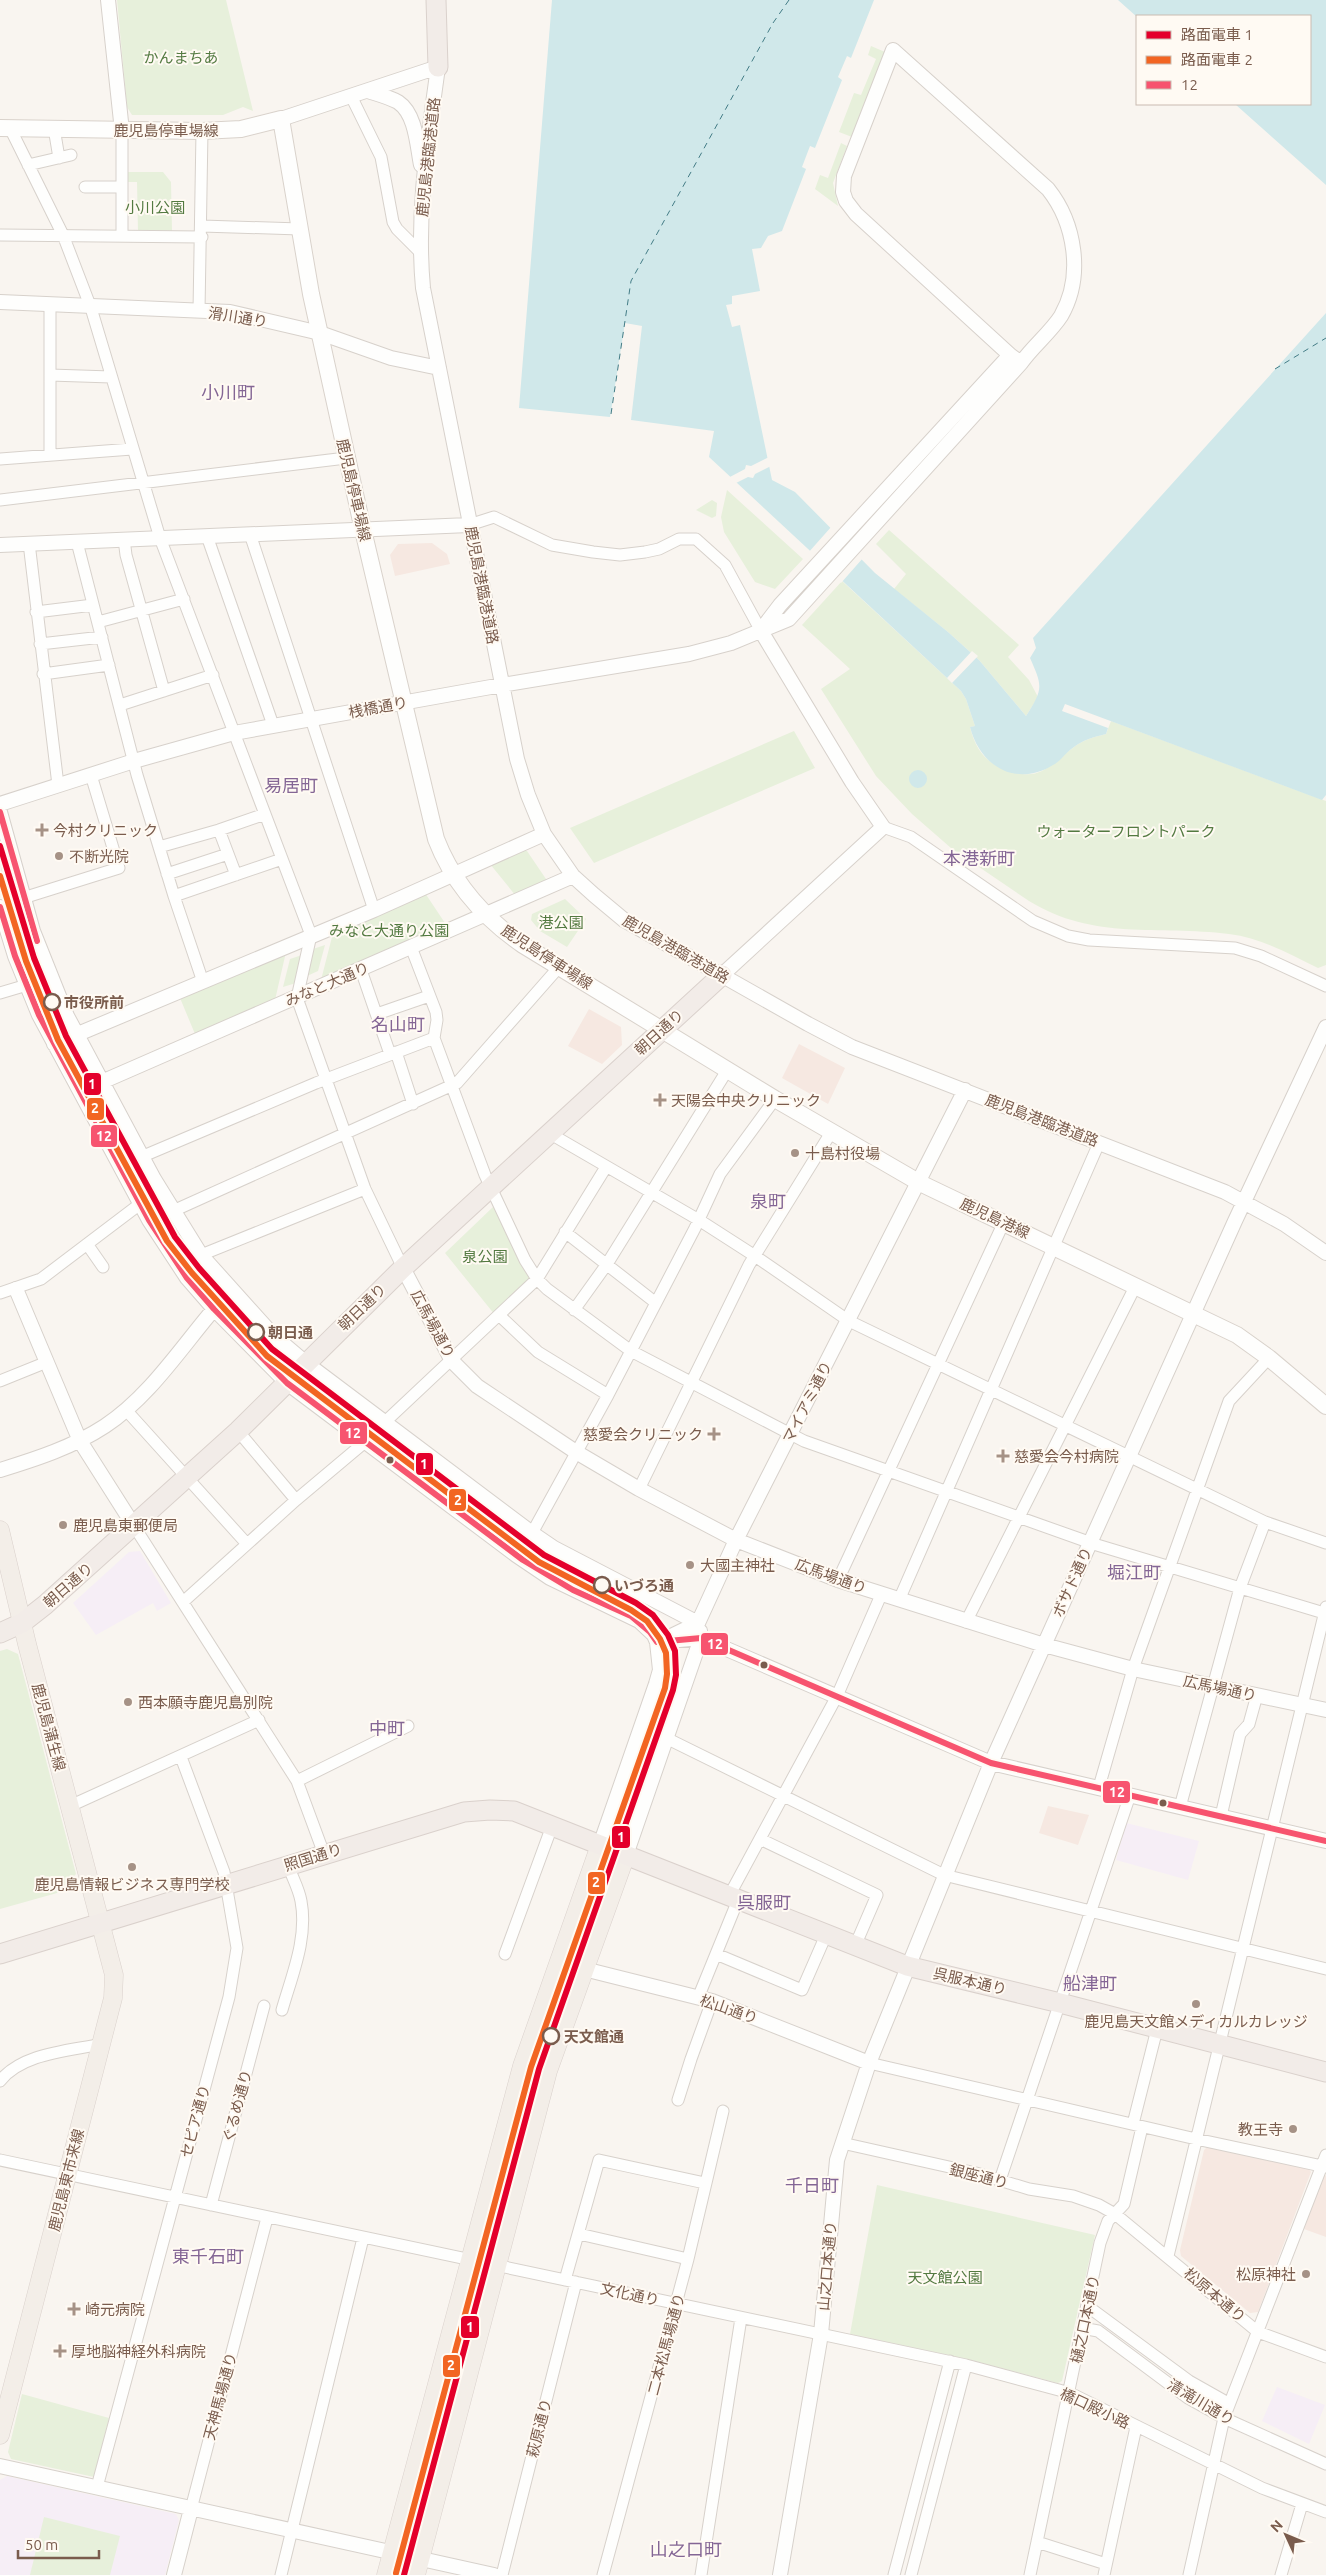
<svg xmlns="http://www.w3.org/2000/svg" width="1326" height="2575" font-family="Ubuntu,'Noto Sans JP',sans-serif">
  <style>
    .commercial { fill: #f6e8e1 }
    .education { fill: #f6eef6 }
    .green { fill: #e7f0db }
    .water { fill: #d0e8ea }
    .pier { fill: #f9f5f0 }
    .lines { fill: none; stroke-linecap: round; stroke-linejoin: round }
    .ferry { stroke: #437c86; stroke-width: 1; stroke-dasharray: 6 5; stroke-linecap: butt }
    .minor-casing { stroke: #d7d1cb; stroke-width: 13 }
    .tertiary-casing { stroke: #d7d1cb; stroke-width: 16 }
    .secondary-casing { stroke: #d9d2cb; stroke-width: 18 }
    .primary-casing { stroke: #dad1cc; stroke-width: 19 }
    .trunk-casing { stroke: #dad1cc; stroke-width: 21 }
    .minor { stroke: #fefefd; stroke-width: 11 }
    .tertiary { stroke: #fefefd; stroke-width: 14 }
    .secondary { stroke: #fefefd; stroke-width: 16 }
    .primary { stroke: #f3eee8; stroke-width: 18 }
    .trunk { stroke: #f2ece8; stroke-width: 19 }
    .tram { stroke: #e6e3e7; stroke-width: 1 }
    .bus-1-casing { stroke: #fffaf3; stroke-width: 10 }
    .bus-1 { stroke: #f7546f; stroke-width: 6 }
    .tram-1-casing { stroke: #fffaf3; stroke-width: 10 }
    .tram-2-casing { stroke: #fffaf3; stroke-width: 10 }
    .tram-1 { stroke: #e4002b; stroke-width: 6 }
    .tram-2 { stroke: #f26522; stroke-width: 6 }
    .poi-dot { fill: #a69286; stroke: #fffaf3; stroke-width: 2 }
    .stop-dot { fill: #fffaf3; stroke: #7a5c4d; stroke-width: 2.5 }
    .bus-dot { fill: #7a5c4d; stroke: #fffaf3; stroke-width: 2 }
    .labels { text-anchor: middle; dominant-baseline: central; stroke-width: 4; stroke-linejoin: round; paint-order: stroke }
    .park-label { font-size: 15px; fill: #537a41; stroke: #fffaf3 }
    .street-label { font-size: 15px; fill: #7a5c4d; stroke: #fffaf3 }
    .poi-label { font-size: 15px; fill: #7a5c4d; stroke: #fffaf3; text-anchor: start }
    .stop-label { font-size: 15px; font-weight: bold; fill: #7a5c4d; stroke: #fffaf3; text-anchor: start }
    .quarter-label { font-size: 18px; fill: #846695; stroke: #fffaf3 }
    .line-badge { stroke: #fffaf3; stroke-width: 2 }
    .badge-label { font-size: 14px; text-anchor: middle; font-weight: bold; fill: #fff }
  </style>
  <rect width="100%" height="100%" fill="#f9f5f0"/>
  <path class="commercial" d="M432,543L447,554L450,564L395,576L390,555L398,544Z
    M589,1009L621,1027L622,1045L602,1064L568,1046Z
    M799,1044L845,1068L828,1104L782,1078Z
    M1048,1806L1089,1815L1078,1845L1039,1833Z
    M1207,2147L1308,2167L1311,2172L1258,2312L1250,2313L1181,2256L1180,2250L1204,2150Z
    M1326,2175V2237L1304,2229L1323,2177Z"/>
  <path class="education" d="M140,1551L171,1603L157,1611L153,1603L96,1635L73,1603L129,1552Z
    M1126,1823L1199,1841L1188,1880L1116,1860Z
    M1277,2387L1325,2405L1309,2444L1262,2421Z
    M7,2476L176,2514L179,2520L165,2575H0V2480Z"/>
  <path class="green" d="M117,0H226L253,111L243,107L223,115H132L127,107Z
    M871,46L885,52L852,137L839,132L854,93L861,95L876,59L868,55Z
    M841,143L847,146L833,183L838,206L815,189L820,175L828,178Z
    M126,172H163L171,182L172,231L138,232L137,182H126Z
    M727,490L803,559L775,589L755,582L724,532L721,517Z
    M712,500L717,503L716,516L712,518L696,510Z
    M889,530L1019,645L1008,657L1029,680L1038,697L1026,716L979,660L948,632L894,589L906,574L876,544Z
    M842,581L961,691L966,699L975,726L970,727C975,747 983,760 1002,768C1040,784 1046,767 1074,747C1083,740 1094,737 1106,734L1111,721L1326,801V965L1318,968C1290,954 1261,938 1229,934C1158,925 1094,941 1029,901L951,848L912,814L876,776L821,689L850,669L802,625Z
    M794,731L815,768L594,863L570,828Z
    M4,846L31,945L61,1020L51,1025C27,972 0,906 0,848Z
    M522,851H527L546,879L545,883L516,896L490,864Z
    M425,893L447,926L321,980L333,933Z
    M565,899L586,919L567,947L540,931L531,920L532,914Z
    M325,945L318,971L307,976L313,949Z
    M286,952L275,1000L195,1034L180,998Z
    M302,955L296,983L283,987L290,959Z
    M125,1137L151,1187L142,1192L115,1143Z
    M493,1207L529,1277V1282L495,1315L445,1253Z
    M167,1214L200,1265L191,1272L157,1220Z
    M246,1317L270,1343L261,1351L238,1324Z
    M336,1394L507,1524L501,1533L329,1403Z
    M538,1547L580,1572L574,1581L532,1556Z
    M590,1577L636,1600L631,1610L585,1587Z
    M7,1649L18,1654L76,1874L57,1893L0,1909V1651Z
    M661,1697L672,1701L631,1818L620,1815Z
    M596,1884L606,1888L548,2050L537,2047Z
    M524,2090L535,2093L495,2244L484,2241Z
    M877,2185L1095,2235L1062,2381L1058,2383L967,2359L850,2334Z
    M475,2278L485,2281L419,2530L408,2527Z
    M22,2394L109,2418L94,2477L11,2459L8,2452Z
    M44,2517L120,2536L110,2575H30Z"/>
  <path class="water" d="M552,0H874L851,58L847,56L838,77L842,80L815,148L810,146L802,167L806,169L782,231L768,236L761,248L752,249L760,291L732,296V304L726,305L732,327L740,325L772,480L795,492L875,573L948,632L979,660L1026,716C1043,689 1043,687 1030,658L1036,648L1033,638L1326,313V795L1322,800L1065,704L1062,711L1108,728L1106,734C1094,737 1083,740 1074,747C1066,752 1061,761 1053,765C1016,788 980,766 970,727L975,726L966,699L961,691L709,457L714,431L631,420L642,326L625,323L610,417L519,408Z
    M1118,0H1326V185L1235,104H1310V16L1137,17Z
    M909 779a9 9 0 1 1 18 0a9 9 0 1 1-18 0Z"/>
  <path class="pier" d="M769,457L771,466L755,474L753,478L748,477L734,484L728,478L745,469L746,465L751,466Z
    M832,526L863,558L841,583L808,553Z
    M972,651L978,656L952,683L947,678Z"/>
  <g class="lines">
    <path class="ferry" d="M1275,369L1326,338
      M611,414L631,281L773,23L789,0"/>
    <g class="minor-casing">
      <path id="minor" d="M351,96L381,157L393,222L397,229L420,252
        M10,128L63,235L91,308L160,538L311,935L297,998L365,1189L403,1268
        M54,128L59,158
        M28,165L71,155
        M85,187H122
        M202,226L300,229
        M0,235L202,237
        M122,236V131
        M199,311L202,131
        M50,375L111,377
        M50,455V305
        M0,459L132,449
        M0,500L346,458
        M469,525L494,517L552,545L593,552L620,555L645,552L659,549L679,539H696L725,565L761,631
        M250,534L374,910
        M207,536L273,725
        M124,539L126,555L164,691
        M77,542L137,775L174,896L203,982
        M29,543L58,785
        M36,612L93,605
        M98,622L184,599
        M40,644L102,637
        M43,674L109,665
        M120,705L213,675
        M883,827L911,837L1033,921L1068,936L1089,940L1235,948L1261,956L1326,986
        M219,830L236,875
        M159,847L219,830L265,814
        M167,874L228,854
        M174,896L282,859
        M23,898L119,868L91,775
        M411,947L436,1012L437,1020L434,1038L485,1175L525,1260L537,1279L547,1289L631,1351L804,1441L1097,1545L1324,1613
        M361,970L390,1054
        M0,993L27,985
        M377,1014L429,996
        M396,1052L413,1104
        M549,1133L699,1220L755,1256L849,1321L1265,1522L1326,1543
        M141,1157L316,1083L434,1038
        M173,1211L457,1083L559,967
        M565,1232L656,1303
        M87,1244L103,1267
        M201,1255L365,1189
        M0,1293L41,1279L140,1204L161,1192
        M574,1310L607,1264L728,1069
        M500,1316L538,1352L608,1395
        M0,1381L47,1362
        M126,1410L247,1544
        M386,1421L537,1279L606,1167
        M238,1431L296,1500
        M639,1489L749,1265L832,1131
        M134,1526L297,1781L324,1854
        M516,1555L532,1533L608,1395L695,1228L720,1174L775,1099
        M838,1580L1004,1222
        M899,1600L1099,1143
        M183,1602L296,1500L365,1442
        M966,1622L1135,1287
        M666,1738L944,1875L1326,1969
        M297,1781L408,1726
        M1099,1787L1133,1669L1229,1401L1269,1358
        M70,1806L259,1720
        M1180,1807L1240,1588L1265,1522
        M1221,1816L1240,1734L1249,1724L1257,1695
        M760,1839L877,1895L855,1946
        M729,1896L837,1696L881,1595
        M505,1954L552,1826
        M716,1954L802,1990L826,1935
        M698,1998L738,1900
        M282,2010C292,1975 308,1938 301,1901C299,1889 292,1877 288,1865
        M869,2063L1196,2139L1326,2167
        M0,2081C22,2053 69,2051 101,2044
        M678,2100L691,2059L712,2001
        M1133,2124L1157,2029
        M842,2143L976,2173L1029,2189L1073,2196L1099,2205L1115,2214L1258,2332L1326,2357
        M0,2160L966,2365L1070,2393L1262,2488L1326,2512
        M1000,2180L1130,1795
        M211,2205L264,2006
        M579,2234L688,2259
        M1168,2256L1326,1607
        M565,2280L599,2160L705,2183
        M1086,2310L1094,2311L1189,2381L1228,2403
        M1082,2328L1098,2331L1188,2398L1224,2418L1326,2464
        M97,2487L229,1997L237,1948L224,1872L181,1757
        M191,2509L267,2218
        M1037,2542L1106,2564
        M281,2575L363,2238
        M502,2575L576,2282
        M603,2575L688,2259L723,2111
        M701,2575L741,2318
        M894,2575L950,2361
        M911,2575L966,2365
        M1030,2575L1100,2243L1108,2221L1124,2204L1142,2127
        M1104,2575L1136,2427
        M1189,2575L1224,2418L1326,2155
        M1281,2575L1302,2504"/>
    </g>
    <g class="tertiary-casing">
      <path id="tertiary" d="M108,0L122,131
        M368,91C377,94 389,97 398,102C416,114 417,145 421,165
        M281,119L438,67C428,141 416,213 423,288L517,759L528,795L544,834L573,876L594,895L624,920L808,1024L852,1047L1225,1192L1284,1224L1326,1253
        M0,302L230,312L320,333L391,358L439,368
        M0,545L469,525
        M761,630L780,605L1010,355
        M0,804L134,761L234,733L502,685L689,654L731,643L789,619L1021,363C1033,346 1050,333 1061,316C1084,276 1075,223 1048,189L893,50L844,176L843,192L846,201L856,214L1010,355L1021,363
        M0,812L33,931L67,1016L154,1179L201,1255L273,1335L306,1363L532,1533L554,1548L698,1623
        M0,907L15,956L39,1015L149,1220L187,1278L214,1309L287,1383L516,1555L550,1578L639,1621L654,1635L657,1642L660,1670L656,1684L600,1845
        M722,975L883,827L852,782L761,631
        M54,1044L374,910L544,834
        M81,1091L573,876
        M403,1268L452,1361L477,1386L576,1452L639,1489L736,1540L838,1580L1044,1645L1133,1669L1326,1710
        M16,1289L80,1441L134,1526
        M0,1470C36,1459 73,1447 105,1426C149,1397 180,1349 214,1309
        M698,1623L736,1540L965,1090
        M665,1639L698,1623
        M657,1642L701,1638L991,1763L1326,1841
        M626,1855L701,1638L700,1631
        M584,1969L712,2001L869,2063
        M0,2466L494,2575
        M174,2575L191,2509
        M780,2575L821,2334L837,2160L869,2063L991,1763L1235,1221L1326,1027"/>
    </g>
    <g class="secondary-casing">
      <path id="secondary" d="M0,128L202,131L241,129L281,119L311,294L363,530L436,839C453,883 484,918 523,945L775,1099L920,1183L1237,1335L1269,1358L1326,1406"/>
    </g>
    <g class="primary-casing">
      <path id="primary" d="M0,1530L27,1644L114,1975L113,1998L0,2435
        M386,2575L522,2066L600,1845
        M416,2575L548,2071L626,1855"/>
    </g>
    <g class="trunk-casing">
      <path id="trunk" d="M436,0L438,67
        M0,1633L22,1623L45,1605L238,1431L403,1268L722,975
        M0,1954L464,1812L490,1810L514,1811L907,1966L1060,2003L1326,2072"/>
    </g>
    <use href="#minor" class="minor"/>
    <use href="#tertiary" class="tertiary"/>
    <use href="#secondary" class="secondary"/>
    <use href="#primary" class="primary"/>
    <use href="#trunk" class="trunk"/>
    <path class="tram" d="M206,1287L234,1309"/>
    <g class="bus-1-casing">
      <path id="bus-1" d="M0,812L37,941
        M0,907L15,956L39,1015L149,1220L187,1278L214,1309L287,1383L523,1560L573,1590L631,1616L650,1632L657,1642L701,1638L991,1763L1326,1841"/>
    </g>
    <use href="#bus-1" class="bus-1"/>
    <g class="tram-1-casing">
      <path id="tram-1" d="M0,846L34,958L66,1036L175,1237L199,1268L272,1349L544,1555L636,1603L653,1615L668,1635L675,1651L676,1675L673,1690L539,2069L404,2575"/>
    </g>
    <g class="tram-2-casing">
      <path id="tram-2" d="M0,876L26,961L58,1040L167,1241L192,1273L267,1356L539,1562L631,1610L647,1621L660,1639L666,1653L667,1674L665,1688L531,2067L396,2573"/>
    </g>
    <use href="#tram-1" class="tram-1"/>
    <use href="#tram-2" class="tram-2"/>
  </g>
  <g class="poi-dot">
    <path d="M39.5 822.5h5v5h5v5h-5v5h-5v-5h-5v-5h5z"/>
    <circle cx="59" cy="856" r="5"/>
    <path d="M657.5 1092.5h5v5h5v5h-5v5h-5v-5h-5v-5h5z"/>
    <circle cx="795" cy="1153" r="5"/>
    <path d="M711.5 1426.5h5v5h5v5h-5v5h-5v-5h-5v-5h5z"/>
    <path d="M1000.5 1448.5h5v5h5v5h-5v5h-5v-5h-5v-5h5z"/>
    <circle cx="63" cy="1525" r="5"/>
    <circle cx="690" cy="1565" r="5"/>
    <circle cx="128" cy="1702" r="5"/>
    <circle cx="132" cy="1867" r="5"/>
    <circle cx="1196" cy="2004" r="5"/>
    <circle cx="1293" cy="2129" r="5"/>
    <circle cx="1306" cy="2274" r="5"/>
    <path d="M71.5 2301.5h5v5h5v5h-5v5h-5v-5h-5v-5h5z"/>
    <path d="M57.5 2343.5h5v5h5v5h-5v5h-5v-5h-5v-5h5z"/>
  </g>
  <g class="stop-dot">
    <circle cx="52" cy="1002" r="8"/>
    <circle cx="256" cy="1332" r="8"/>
    <circle cx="602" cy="1585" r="8"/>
    <circle cx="551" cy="2036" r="8"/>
  </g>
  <g class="bus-dot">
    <circle cx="390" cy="1460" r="4.5"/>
    <circle cx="764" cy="1665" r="4.5"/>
    <circle cx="1163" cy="1803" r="4.5"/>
  </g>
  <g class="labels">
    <g class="park-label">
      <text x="181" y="57">かんまちあ</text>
      <text x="155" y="207">小川公園</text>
      <text x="1126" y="831">ウォーターフロントパーク</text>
      <text x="561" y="922">港公園</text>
      <text x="389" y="930">みなと大通り公園</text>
      <text x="485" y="1256">泉公園</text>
      <text x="945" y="2277">天文館公園</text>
    </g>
    <g class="street-label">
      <text x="166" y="130">鹿児島停車場線</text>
      <text transform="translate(428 157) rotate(-84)">鹿児島港臨港道路</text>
      <text transform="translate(238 317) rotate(9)">滑川通り</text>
      <text transform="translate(354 490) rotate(77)">鹿児島停車場線</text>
      <text transform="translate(482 585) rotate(79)">鹿児島港臨港道路</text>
      <text transform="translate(378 707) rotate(-10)">桟橋通り</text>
      <text transform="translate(676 949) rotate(30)">鹿児島港臨港道路</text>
      <text transform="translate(547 957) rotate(33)">鹿児島停車場線</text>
      <text transform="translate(327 984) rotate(-23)">みなと大通り</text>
      <text transform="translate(659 1032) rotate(-42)">朝日通り</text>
      <text transform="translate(1042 1120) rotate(21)">鹿児島港臨港道路</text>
      <text transform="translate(995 1218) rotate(25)">鹿児島港線</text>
      <text transform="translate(362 1307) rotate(-44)">朝日通り</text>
      <text transform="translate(433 1324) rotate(62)">広馬場通り</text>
      <text transform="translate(807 1402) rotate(-63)">マイアミ通り</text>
      <text transform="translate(831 1576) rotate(20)">広馬場通り</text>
      <text transform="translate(1072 1582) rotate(-66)">ボサド通り</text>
      <text transform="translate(68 1585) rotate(-41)">朝日通り</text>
      <text transform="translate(1220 1688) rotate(12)">広馬場通り</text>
      <text transform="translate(49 1727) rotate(75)">鹿児島蒲生線</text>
      <text transform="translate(313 1857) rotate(-17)">照国通り</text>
      <text transform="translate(970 1981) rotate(13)">呉服本通り</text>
      <text transform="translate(729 2009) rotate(19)">松山通り</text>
      <text transform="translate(237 2106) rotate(-75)">ぐるめ通り</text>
      <text transform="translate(195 2121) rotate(-75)">セピア通り</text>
      <text transform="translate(979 2176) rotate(14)">銀座通り</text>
      <text transform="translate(66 2180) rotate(-76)">鹿児島東市来線</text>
      <text transform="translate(827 2266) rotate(-85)">山之口本通り</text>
      <text transform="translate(630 2294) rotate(12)">文化通り</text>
      <text transform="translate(1215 2295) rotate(40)">松原本通り</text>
      <text transform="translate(1085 2319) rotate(-78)">樋之口本通り</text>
      <text transform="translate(666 2344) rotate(-75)">二本松馬場通り</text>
      <text transform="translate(220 2396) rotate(-75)">天神馬場通り</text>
      <text transform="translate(1201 2402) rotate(31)">清滝川通り</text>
      <text transform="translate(1095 2408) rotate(25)">橋口殿小路</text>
      <text transform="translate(539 2428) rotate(-76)">萩原通り</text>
    </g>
    <g class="poi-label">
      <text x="53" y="830">今村クリニック</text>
      <text x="69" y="856">不断光院</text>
      <text x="671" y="1100">天陽会中央クリニック</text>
      <text x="805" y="1153">十島村役場</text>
      <text x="703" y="1434" text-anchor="end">慈愛会クリニック</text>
      <text x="1014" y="1456">慈愛会今村病院</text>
      <text x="73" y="1525">鹿児島東郵便局</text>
      <text x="700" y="1565">大國主神社</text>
      <text x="138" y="1702">西本願寺鹿児島別院</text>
      <text x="132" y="1884" text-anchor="middle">鹿児島情報ビジネス専門学校</text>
      <text x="1196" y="2021" text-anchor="middle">鹿児島天文館メディカルカレッジ</text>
      <text x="1283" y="2129" text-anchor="end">教王寺</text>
      <text x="1296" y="2274" text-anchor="end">松原神社</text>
      <text x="85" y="2309">崎元病院</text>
      <text x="71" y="2351">厚地脳神経外科病院</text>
    </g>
    <g class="stop-label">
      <text x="64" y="1002">市役所前</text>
      <text x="268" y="1332">朝日通</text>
      <text x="614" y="1585">いづろ通</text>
      <text x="564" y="2036">天文館通</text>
    </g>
    <g class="quarter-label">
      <text x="228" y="392">小川町</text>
      <text x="291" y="785">易居町</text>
      <text x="979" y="858">本港新町</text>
      <text x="398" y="1024">名山町</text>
      <text x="768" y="1201">泉町</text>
      <text x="1134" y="1572">堀江町</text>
      <text x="387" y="1728">中町</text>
      <text x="764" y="1902">呉服町</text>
      <text x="1090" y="1983">船津町</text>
      <text x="812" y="2185">千日町</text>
      <text x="208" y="2256">東千石町</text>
      <text x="686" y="2549">山之口町</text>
    </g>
  </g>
  <g class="line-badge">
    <rect x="83" y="1072" width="19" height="24" rx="5" fill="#e4002b"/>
    <rect x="86" y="1097" width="19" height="24" rx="5" fill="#f26522"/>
    <rect x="90" y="1124" width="28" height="24" rx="5" fill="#f7546f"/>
    <rect x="339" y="1421" width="29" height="24" rx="5" fill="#f7546f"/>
    <rect x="415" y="1452" width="19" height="24" rx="5" fill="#e4002b"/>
    <rect x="448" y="1488" width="19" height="24" rx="5" fill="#f26522"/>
    <rect x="700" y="1632" width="29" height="24" rx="5" fill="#f7546f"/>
    <rect x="1102" y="1780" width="29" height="24" rx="5" fill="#f7546f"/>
    <rect x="611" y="1825" width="20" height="24" rx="5" fill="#e4002b"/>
    <rect x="587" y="1871" width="19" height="24" rx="5" fill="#f26522"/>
    <rect x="460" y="2315" width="20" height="24" rx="5" fill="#e4002b"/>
    <rect x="442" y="2354" width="19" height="24" rx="5" fill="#f26522"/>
  </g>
  <g class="badge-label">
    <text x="92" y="1089">1</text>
    <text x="95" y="1113">2</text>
    <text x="104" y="1141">12</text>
    <text x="353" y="1438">12</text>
    <text x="424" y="1469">1</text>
    <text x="458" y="1505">2</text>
    <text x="715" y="1649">12</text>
    <text x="1117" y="1797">12</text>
    <text x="621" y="1842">1</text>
    <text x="596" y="1887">2</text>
    <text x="470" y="2332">1</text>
    <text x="451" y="2370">2</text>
  </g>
  <rect x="1136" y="15" width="175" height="90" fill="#fffaf3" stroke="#cabbb1"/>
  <rect x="1146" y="31" width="25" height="8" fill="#e4002b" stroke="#cabbb1"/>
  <text x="1181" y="40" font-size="15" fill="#7a5c4d">路面電車 1</text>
  <rect x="1146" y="56" width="25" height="8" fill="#f26522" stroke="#cabbb1"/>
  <text x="1181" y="65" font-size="15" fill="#7a5c4d">路面電車 2</text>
  <rect x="1146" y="81" width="25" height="8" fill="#f7546f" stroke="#cabbb1"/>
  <text x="1181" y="90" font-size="15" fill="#7a5c4d">12</text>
  <g transform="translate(1286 2535) rotate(314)" stroke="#fffaf3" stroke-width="4" paint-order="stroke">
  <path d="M0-4L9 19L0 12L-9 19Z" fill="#7a5c4d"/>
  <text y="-8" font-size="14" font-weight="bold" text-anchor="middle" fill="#7a5c4d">N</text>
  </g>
  <path d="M18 2550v8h81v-8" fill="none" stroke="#7a5c4d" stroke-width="2.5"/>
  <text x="25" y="2550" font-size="15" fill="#7a5c4d" stroke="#fffaf3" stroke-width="4" paint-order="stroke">50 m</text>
</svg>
